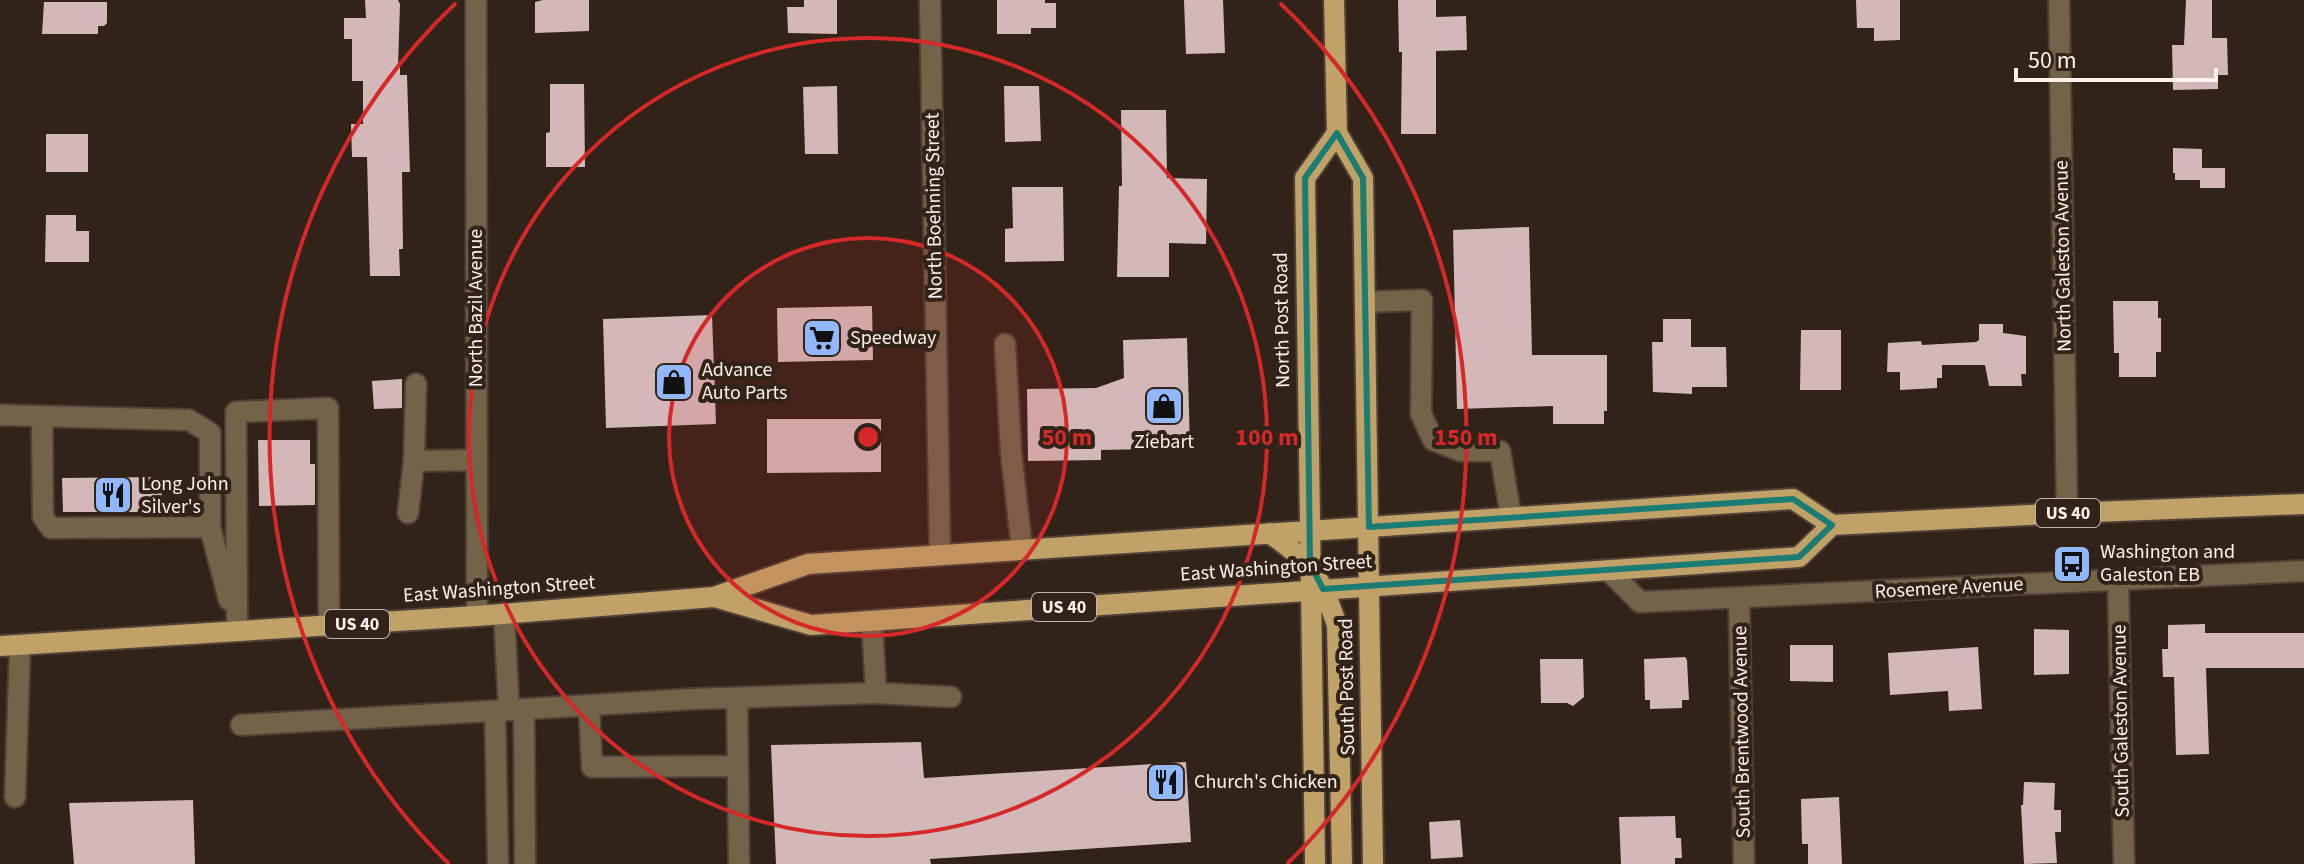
<svg xmlns="http://www.w3.org/2000/svg" width="2304" height="864" font-family="'Source Sans 3',sans-serif">
  <style>
    .building { fill: #d2b9b7 }
    .lines { fill: none; stroke-linecap: round; stroke-linejoin: round }
    .minor-casing { stroke: #4e4036; stroke-width: 24 }
    .major-casing { stroke: #4e4036; stroke-width: 24 }
    .minor { stroke: #736449; stroke-width: 20 }
    .major { stroke: #c0a167; stroke-width: 20 }
    .marked { fill: none; stroke: #1b7c74; stroke-width: 6; stroke-linejoin: round }
    .ring { fill: none; stroke: #d62828; stroke-width: 4 }
    .labels { text-anchor: middle; dominant-baseline: central; stroke-width: 8; stroke-linejoin: round; paint-order: stroke }
    .shield { fill: #322319; stroke: #bfb3ac; stroke-width: 2 }
    .shield-label { font-size: 18px; font-weight: bold; fill: #fcf1eb }
    .street-label { font-size: 20px; fill: #fcf1eb; stroke: #322319 }
    .poi-label { font-size: 20px; fill: #fcf1eb; stroke: #322319; text-anchor: start }
    .centre { fill: #d62828; stroke: #322319; stroke-width: 4 }
    .ring-label { font-size: 24px; text-anchor: middle; font-weight: bold; fill: #d62828; stroke: #322319; stroke-width: 8; stroke-linejoin: round; paint-order: stroke }
  </style>
  <rect width="100%" height="100%" fill="#322319"/>
  <path class="building" d="M365,0H398L400,4L398,67H400V75H407L410,172H402L403,249H399L400,276H370L367,157H352L351,124H363V81H352V39H344V18H366Z
    M543,0H589V31L535,33V2Z
    M804,0H837V34L788,33L787,7H804Z
    M997,0H1045V3H1056V28H1031V34H997Z
    M1184,0H1223L1225,53L1186,54Z
    M1398,0H1436V17L1466,16L1467,50L1436,51V134H1401L1402,52H1399Z
    M1856,0H1900V40L1874,41V28H1857Z
    M2186,0H2212V38H2227L2228,75H2218V89L2173,90L2172,45H2184Z
    M44,2H107V23L104,26H98V34H42Z
    M550,84H584L585,167H546V133L550,132Z
    M837,86L838,154H805L803,87Z
    M1004,86H1039L1041,141L1005,142Z
    M1121,110H1166L1167,178L1207,179L1206,244L1169,243V277H1117L1119,186H1122Z
    M46,134H88V172H46Z
    M2173,148L2202,149V168H2225V188H2200V180H2175V173H2173Z
    M1012,187H1063L1064,261L1005,262V229L1013,228Z
    M46,215H76V231H89V262H45Z
    M1529,227L1532,355H1607V411H1604V424H1553V406L1457,409L1453,230Z
    M2113,301H2158V318H2161V352H2156V377H2119V353H2114Z
    M872,306L873,360L778,362L777,308Z
    M712,315L716,424L606,428L603,319Z
    M1663,319H1691V347H1726L1727,387H1692V394L1653,392L1652,342H1663Z
    M1979,324H2003V333L2026,336V374H2021L2022,386H1989L1985,365H1942V378H1937V388L1900,390V372H1887L1888,343L1921,341L1922,345L1976,342L1979,340Z
    M1801,330H1841V390H1800Z
    M1187,338L1190,448L1101,450V460L1028,461L1027,389L1096,388L1124,378L1123,340Z
    M402,379V408L374,409L372,381Z
    M767,419H881V472L767,473Z
    M258,440H310V464H315V505L259,506Z
    M162,477V512H63L62,478Z
    M2205,624V633H2304V668H2206L2209,754L2176,755L2174,677H2163L2162,649H2168V625Z
    M2034,629L2069,630V674L2034,675Z
    M1790,645H1833V682L1790,681Z
    M1978,647L1982,709L1949,711L1948,691L1890,695L1888,653Z
    M1685,657L1687,660L1689,700H1682V708L1650,709V700H1645L1644,659Z
    M1540,659H1583L1584,697L1573,706L1567,703H1541Z
    M921,742L924,778L1186,762L1191,842L930,859L931,864H776L771,745Z
    M2024,782L2055,783L2054,810H2061V832H2055L2057,863L2024,864L2021,805H2023Z
    M1839,797L1842,864H1808V844H1802L1801,799Z
    M193,800L195,864H74L69,803Z
    M1675,816L1676,838H1681L1682,858H1675V864H1621L1619,817Z
    M1460,820L1463,857L1431,859L1429,822Z"/>
  <g class="lines">
    <g class="minor-casing">
      <path id="minor" d="M476,0L477,616
        M930,0L940,555
        M2059,0L2067,513
        M1365,302L1422,300L1421,414L1433,440L1461,451H1500L1511,517
        M1005,344L1011,452L1022,549
        M416,384L414,461L476,460
        M0,415L189,420L210,433V527L229,600
        M42,418L43,517L51,528L210,527
        M408,513L414,461
        M1608,570L1640,602L2304,571
        M2118,579L2124,864
        M1739,599L1744,864
        M504,614L509,710L692,699L876,693L872,621
        M237,631L236,412L328,408L329,625
        M876,693L951,697
        M737,698L739,864
        M589,706L592,767L737,766
        M524,710L525,864
        M495,711L498,864
        M241,725L509,710
        M15,797L20,645"/>
    </g>
    <g class="major-casing">
      <path id="major" d="M1334,0L1337,133L1363,178L1373,864
        M1269,533C1312,562 1320,576 1337,625L1342,864
        M714,597L811,625L1799,557L1832,525
        M0,646L477,616L714,597L808,564L1793,499L1832,525L2067,513L2304,504
        M1315,864L1305,178L1337,133"/>
    </g>
    <use href="#minor" class="minor"/>
    <use href="#major" class="major"/>
  </g>
  <path class="marked" d="M1337,133L1363,178L1369,527L1793,499L1832,525L1799,557L1323,589L1310,564L1305,178Z"/>
  <circle cx="868" cy="437" r="199" fill="#d62828" fill-opacity=".12"/>
  <g class="ring">
    <circle cx="868" cy="437" r="199"/>
    <circle cx="868" cy="437" r="399"/>
    <path d="M449 864A598 598 0 0 1 456 3M1280 3A598 598 0 0 1 1287 864"/>
  </g>
  <defs>
    <g id="supermarket-square" transform="scale(2)"><rect x="-9" y="-9" width="18" height="18" rx="4" fill="#92b7fd" stroke="#322319"/><path d="M-6-5.5h2.5l.6 2H6L4.5 2H-2.5L-4.4-4H-6ZM-1.5 3.2a1.3 1.3 0 1 0 .1 0ZM3 3.2a1.3 1.3 0 1 0 .1 0Z" fill="#111"/></g>
    <g id="shop-square" transform="scale(2)"><rect x="-9" y="-9" width="18" height="18" rx="4" fill="#92b7fd" stroke="#322319"/><path d="M-5-2.5h2.3a2.7 3.5 0 0 1 5.4 0H5L5.5 6h-11ZM-1.5-2.5h3a1.5 2.3 0 0 0-3 0Z" fill="#111"/></g>
    <g id="restaurant-square" transform="scale(2)"><rect x="-9" y="-9" width="18" height="18" rx="4" fill="#92b7fd" stroke="#322319"/><path d="M-5-6h1v4h1v-4h1v4h1v-4h1v5L-1.5 .5V6h-2V.5L-5-1ZM5-6V6H3V1.5H1.5Q1.5-4 5-6Z" fill="#111"/></g>
    <g id="bus-square" transform="scale(2)"><rect x="-9" y="-9" width="18" height="18" rx="4" fill="#92b7fd" stroke="#322319"/><path d="M-5-6H5V4H4V6H2V4H-2V6H-4V4H-5ZM-3.5-4V0h7V-4ZM-3.5 1.2v1.5H-2V1.2ZM2 1.2v1.5H3.5V1.2Z" fill="#111"/></g>
  </defs>
  <g fill-rule="evenodd">
    <use href="#supermarket-square" x="822" y="338"/>
    <use href="#shop-square" x="674" y="382"/>
    <use href="#shop-square" x="1164" y="406"/>
    <use href="#restaurant-square" x="113" y="495"/>
    <use href="#bus-square" x="2072" y="564"/>
    <use href="#restaurant-square" x="1166" y="782"/>
  </g>
  <g class="labels">
    <g class="shield">
      <rect x="2036" y="499" width="64" height="28" rx="6"/>
      <rect x="1032" y="593" width="64" height="28" rx="6"/>
      <rect x="325" y="610" width="64" height="28" rx="6"/>
    </g>
    <g class="shield-label">
      <text x="2068" y="513">US 40</text>
      <text x="1064" y="607">US 40</text>
      <text x="357" y="624">US 40</text>
    </g>
    <g class="street-label">
      <text transform="translate(934 206) rotate(-91)">North Boehning Street</text>
      <text transform="translate(2063 256) rotate(-91)">North Galeston Avenue</text>
      <text transform="translate(476 308) rotate(-90)">North Bazil Avenue</text>
      <text transform="translate(1282 320) rotate(-91)">North Post Road</text>
      <text transform="translate(1276 568) rotate(-4)">East Washington Street</text>
      <text transform="translate(1949 588) rotate(-3)">Rosemere Avenue</text>
      <text transform="translate(499 589) rotate(-4)">East Washington Street</text>
      <text transform="translate(1347 687) rotate(-91)">South Post Road</text>
      <text transform="translate(2121 721) rotate(-91)">South Galeston Avenue</text>
      <text transform="translate(1742 732) rotate(-91)">South Brentwood Avenue</text>
    </g>
    <g class="poi-label">
      <text x="850" y="338">Speedway</text>
      <text x="702" y="370">Advance<tspan x="702" dy="23">Auto Parts</tspan></text>
      <text x="1164" y="442" text-anchor="middle">Ziebart</text>
      <text x="141" y="484">Long John<tspan x="141" dy="23">Silver's</tspan></text>
      <text x="2100" y="552">Washington and<tspan x="2100" dy="23">Galeston EB</tspan></text>
      <text x="1194" y="782">Church's Chicken</text>
    </g>
  </g>
  <circle cx="868" cy="437" r="12" class="centre"/>
  <g class="ring-label">
    <text x="1067" y="445">50 m</text>
    <text x="1267" y="445">100 m</text>
    <text x="1466" y="445">150 m</text>
  </g>
  <path d="M2016 68v12h200v-12" fill="none" stroke="#fcf1eb" stroke-width="4"/>
  <text x="2028" y="68" font-size="24" fill="#fcf1eb" stroke="#322319" stroke-width="6" paint-order="stroke">50 m</text>
</svg>
